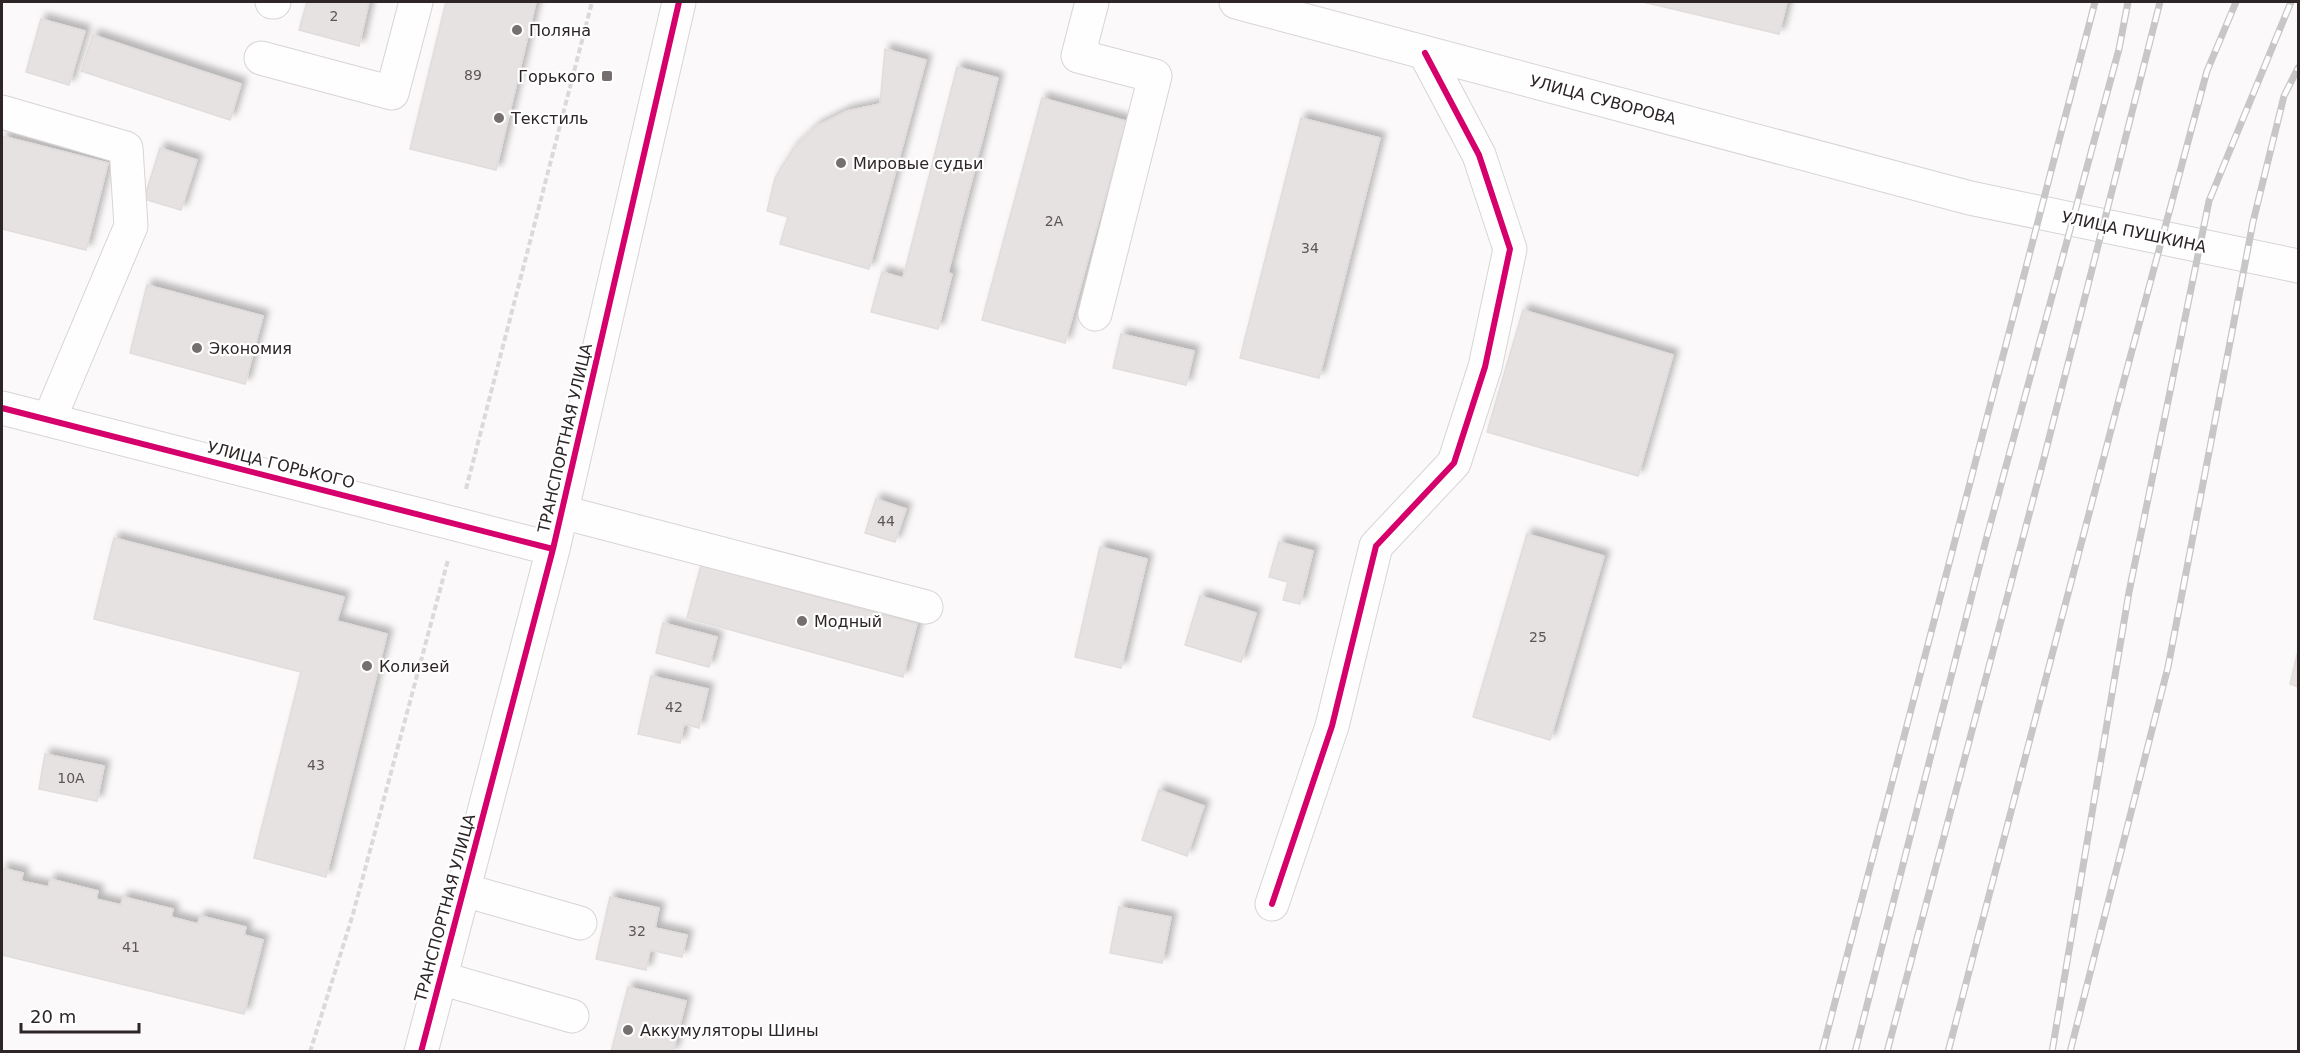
<svg xmlns="http://www.w3.org/2000/svg" width="2300" height="1053" font-family="'DejaVu Sans',sans-serif">
  <style>
    .building { fill: #e6e2e1; stroke: #e1dddc; stroke-width: 1.5; filter: url(#shadow) }
    .lines { fill: none; stroke-linecap: round; stroke-linejoin: round }
    .minor-casing { stroke: #d9d4d5; stroke-width: 35 }
    .major-casing { stroke: #d9d4d5; stroke-width: 35 }
    .path { stroke: #dadada; stroke-width: 4; stroke-dasharray: 6 3; stroke-linecap: butt }
    .minor { stroke: #fefefe; stroke-width: 33 }
    .major { stroke: #fefefe; stroke-width: 33 }
    .rail-casing { stroke: #c8c7c7; stroke-width: 7 }
    .rail { stroke: #fff; stroke-width: 4.5; stroke-dasharray: 14; stroke-linecap: butt }
    .cycleway-casing { stroke: #fff; stroke-width: 10 }
    .cycleway { stroke: #d6006c; stroke-width: 6 }
    .poi-dot { fill: #756f70; stroke: #fff; stroke-width: 2 }
    .labels { text-anchor: middle; dominant-baseline: central; stroke-width: 4.5; stroke-linejoin: round; paint-order: stroke }
    .number-label { font-size: 14px; fill: #5d5657 }
    .poi-label { font-size: 16px; fill: #2d2526; stroke: #fff; text-anchor: start }
    .street-label { font-size: 16px; fill: #2d2526; stroke: #fff }
  </style>
  <defs>
    <filter id="shadow"><feDropShadow dx="5.5" dy="-5.5" stdDeviation="3" flood-color="#0004"/></filter>
  </defs>
  <rect width="100%" height="100%" fill="#fbf9fa"/>
  <path class="building" d="M307,2H369L359,46L299,30Z
    M446,2H536L496,170L410,149Z
    M1643,2H1787L1779,34Z
    M41,19L85,31L69,85L26,72Z
    M93,35L241,84L230,120L81,71Z
    M885,49L926,60L869,269L780,244L788,217L767,211L775,178L793,149L817,126L847,111L880,104Z
    M957,67L998,78L948,273L952,274L938,329L871,312L882,272L903,278Z
    M1042,98L1126,121L1065,343L982,320Z
    M1301,118L1380,138L1319,378L1240,358Z
    M2,136L108,163L86,250L2,229Z
    M160,148L197,160L181,210L144,199Z
    M147,285L263,316L245,384L130,353Z
    M1523,310L1673,355L1638,476L1487,432Z
    M1121,334L1194,351L1186,385L1113,368Z
    M876,499L906,509L895,542L865,533Z
    M1527,534L1604,556L1550,740L1473,717Z
    M114,538L344,597L337,621L387,634L326,877L254,858L301,672L94,619Z
    M1279,542L1313,551L1300,604L1283,600L1288,582L1269,577Z
    M1100,547L1147,559L1121,668L1075,657Z
    M701,565L917,624L903,677L687,618Z
    M1200,596L1256,613L1241,662L1185,645Z
    M663,623L717,637L709,667L656,653Z
    M2298,651V687L2290,684Z
    M651,676L708,689L699,728L684,724L680,743L638,734Z
    M45,754L104,766L97,801L39,789Z
    M1159,790L1204,806L1187,856L1142,840Z
    M2,868L23,873L21,881L49,887L50,879L98,891L96,899L121,905L123,897L173,909L171,917L198,924L200,916L246,927L244,935L263,940L244,1014L2,955Z
    M610,897L659,908L655,928L687,935L682,957L650,950L646,970L596,959Z
    M1119,907L1171,917L1162,963L1110,953Z
    M628,987L686,1001L673,1052H611Z"/>
  <g class="lines">
    <g class="minor-casing">
      <path id="minor" d="M272,2H274
        M1092,2L1078,56L1155,76L1095,314
        M261,58L392,93L416,2
        M2,112L126,148L131,226L49,420
        M2,408L553,549
        M562,512L926,607
        M464,890L580,923
        M1272,904L1332,726L1376,546L1454,463L1485,367L1510,249L1479,155L1425,53
        M440,978L572,1016
        M421,1052L553,549L679,2"/>
    </g>
    <g class="major-casing">
      <path id="major" d="M1236,2L1970,198L2298,266"/>
    </g>
    <path class="path" d="M466,489L592,2
      M310,1052L353,914L448,560"/>
    <use href="#minor" class="minor"/>
    <use href="#major" class="major"/>
    <g class="rail-casing">
      <path id="rail" d="M1822,1052L2095,2
        M1855,1052L1986,540L2119,49L2128,2
        M1887,1052L2043,462L2160,2
        M1948,1052L2123,384L2207,71L2236,2
        M2052,1052L2129,592L2209,201L2291,2
        M2070,1052L2168,667L2253,222L2284,96L2298,68"/>
    </g>
    <use href="#rail" class="rail"/>
    <g class="cycleway-casing">
      <path id="cycleway" d="M2,408L553,549
        M1272,904L1332,726L1376,546L1454,463L1485,367L1510,249L1479,155L1425,53
        M421,1052L553,549L679,2"/>
    </g>
    <use href="#cycleway" class="cycleway"/>
  </g>
  <g class="poi-dot">
    <circle cx="517" cy="30" r="6"/>
    <rect x="601" y="70" width="12" height="12" rx="3"/>
    <circle cx="499" cy="118" r="6"/>
    <circle cx="841" cy="163" r="6"/>
    <circle cx="197" cy="348" r="6"/>
    <circle cx="802" cy="621" r="6"/>
    <circle cx="367" cy="666" r="6"/>
    <circle cx="628" cy="1030" r="6"/>
  </g>
  <g class="labels">
    <g class="number-label">
      <text x="334" y="16">2</text>
      <text x="473" y="75">89</text>
      <text x="1054" y="221">2А</text>
      <text x="1310" y="248">34</text>
      <text x="886" y="521">44</text>
      <text x="1538" y="637">25</text>
      <text x="674" y="707">42</text>
      <text x="316" y="765">43</text>
      <text x="71" y="778">10А</text>
      <text x="637" y="931">32</text>
      <text x="131" y="947">41</text>
    </g>
    <g class="poi-label">
      <text x="529" y="30">Поляна</text>
      <text x="595" y="76" text-anchor="end">Горького</text>
      <text x="511" y="118">Текстиль</text>
      <text x="853" y="163">Мировые судьи</text>
      <text x="209" y="348">Экономия</text>
      <text x="814" y="621">Модный</text>
      <text x="379" y="666">Колизей</text>
      <text x="640" y="1030">Аккумуляторы Шины</text>
    </g>
    <g class="street-label">
      <text transform="translate(1603 100) rotate(15)">УЛИЦА СУВОРОВА</text>
      <text transform="translate(2134 232) rotate(12)">УЛИЦА ПУШКИНА</text>
      <text transform="translate(565 438) rotate(-77)">ТРАНСПОРТНАЯ УЛИЦА</text>
      <text transform="translate(281 465) rotate(14)">УЛИЦА ГОРЬКОГО</text>
      <text transform="translate(445 908) rotate(-75)">ТРАНСПОРТНАЯ УЛИЦА</text>
    </g>
  </g>
  <rect width="2300" height="1053" fill="none" stroke="#2d2526" stroke-width="6"/>
  <path d="M21 1023v9h118v-9" fill="none" stroke="#2d2526" stroke-width="3"/>
  <text x="30" y="1023" font-size="18" fill="#2d2526" stroke="#ffffff" stroke-width="4.5" paint-order="stroke">20 m</text>
</svg>
